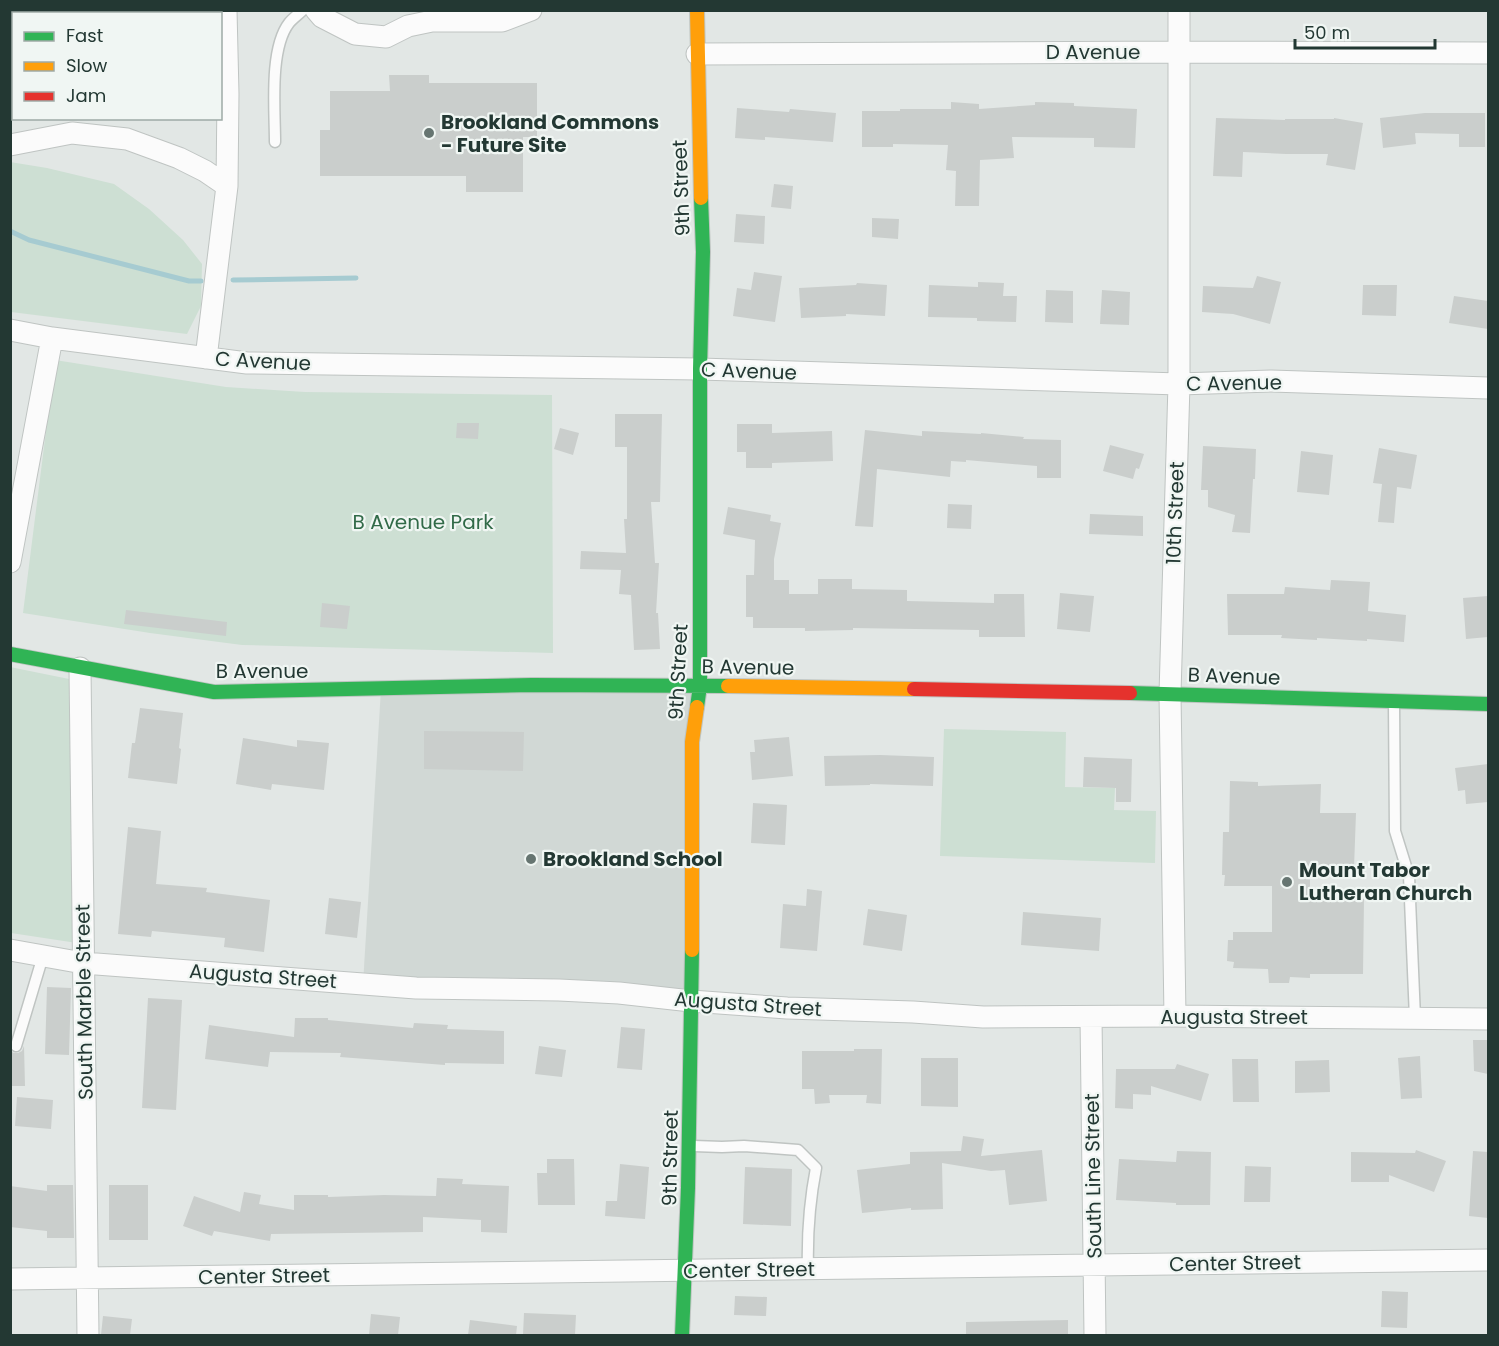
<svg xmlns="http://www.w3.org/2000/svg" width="1499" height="1346" font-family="Poppins,sans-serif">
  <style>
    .built { fill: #d1d8d5 }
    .green { fill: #cddfd3 }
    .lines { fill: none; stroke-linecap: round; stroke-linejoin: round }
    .stream { stroke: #a6cbd1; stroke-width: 5 }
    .building { fill: #cacecc }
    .lane-casing { stroke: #bfc4c2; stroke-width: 13 }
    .street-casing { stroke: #bfc4c2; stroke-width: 23 }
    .fast-casing { stroke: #bfc5c2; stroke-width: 16 }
    .slow-casing { stroke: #bfc5c2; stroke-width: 16 }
    .jam-casing { stroke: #bfc5c2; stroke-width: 16 }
    .lane { stroke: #fbfbfb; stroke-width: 10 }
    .street { stroke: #fbfbfb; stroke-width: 21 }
    .fast { stroke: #30b455; stroke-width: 14 }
    .slow { stroke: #ff9f0a; stroke-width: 14 }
    .jam { stroke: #e5322d; stroke-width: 14 }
    .poi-dot { fill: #667571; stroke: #f0f6f3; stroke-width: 2 }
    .labels { text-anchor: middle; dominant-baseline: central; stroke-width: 4.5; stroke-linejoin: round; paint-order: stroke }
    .street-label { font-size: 20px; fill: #233833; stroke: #f0f6f3 }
    .poi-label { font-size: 20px; font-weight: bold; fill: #233833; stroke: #f0f6f3; text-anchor: start }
    .park-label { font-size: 20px; fill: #316a48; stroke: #f0f6f3 }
  </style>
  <rect width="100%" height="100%" fill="#e2e7e5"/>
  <path class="built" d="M700,686L691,1001L363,984L381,689Z"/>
  <path class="green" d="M10,162L47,168L114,184L149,209L183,240L202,264L201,306L187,334L11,312Z
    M55,360L226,387L305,392L552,395L553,653L242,645L150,633L23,613Z
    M10,667L74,680L77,943L11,933Z
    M944,729L1066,732L1065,787L1115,788L1114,810L1156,811L1155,863L940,856Z"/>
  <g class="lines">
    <path class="stream" d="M10,231L29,240L189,281H201
      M233,280L356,278"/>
  </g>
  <path class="building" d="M389,75H429V83H537V137H523V192H466V176H320V130H330V91H390Z
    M951,102L979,104V109L1035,105V102L1074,103V106L1137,109L1135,148L1094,147V138L1012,137L1014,158L980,160L979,206H955L956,171L946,170L948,145L893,144V147H862V111H900V109H951Z
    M737,108L789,112L790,109L836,113L833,142L765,137V140L735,138Z
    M1425,113H1485V147H1459V134L1415,133L1416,144L1383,148L1380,118Z
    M1216,118L1285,120V119H1334V118L1363,123L1355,170L1326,165L1328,154H1286L1243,152L1242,177L1213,176Z
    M774,184L793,186L791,209L771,207Z
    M736,214L765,216L764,244L734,242Z
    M872,218L899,219L898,239L872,237Z
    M754,272L782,276L775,322L733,316L737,288L751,290Z
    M1257,276L1281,282L1270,324L1233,314L1202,312L1203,286L1253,288Z
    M978,282L1004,283L1003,296H1017L1016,322L977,321V318L928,317L929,285L978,287Z
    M857,283L887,285L885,316L846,314V316L801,318L799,288L856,285Z
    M1363,285H1397L1396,316L1362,315Z
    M1046,290L1073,291V323L1045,322Z
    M1102,290L1130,292L1129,325L1100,324Z
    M1454,296L1488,301V329L1449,323Z
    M615,414H662L660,502H651L655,563H659L656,613H658L660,649L634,650L631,595L619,594L621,570L580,569L581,551L626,553L624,519H627V447H615Z
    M457,423H479L478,439L456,438Z
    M737,424H772V433L832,431L833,461L772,463V468H746V452H737Z
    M560,428L579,433L573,455L554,449Z
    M865,430L922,436V431L981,434V433L1024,437L1023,439L1061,440V478H1037V466L966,460V462L951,461L950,477L877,469L873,527L855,526Z
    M1110,445L1144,454L1139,469L1136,468L1133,479L1103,471Z
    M1203,446L1256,449L1255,479H1253L1250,533L1232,532L1235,515L1208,507V490H1201Z
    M1379,448L1417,455L1411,489L1397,487L1394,523L1378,522L1382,484L1373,483Z
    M1301,451L1333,455L1329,495L1297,492Z
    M948,504L972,505L971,529L947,528Z
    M728,507L771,515L770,521L781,523L774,559V580H789V594H818V579H852V589L907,590V601L994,603V594H1024L1025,637H979V630L853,628V630L805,631V628H753V617H746V575H754L755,540L723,534Z
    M1090,514L1143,516V536L1089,534Z
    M1331,580L1370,582L1368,611L1406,615L1404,642L1367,639V641L1317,638V640L1281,638L1282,635H1228L1227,594H1284L1285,587L1330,590Z
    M1060,593L1094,596L1090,632L1057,629Z
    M1488,596V637L1466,639L1463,598Z
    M322,603L350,606L347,629L320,627Z
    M126,610L227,622L226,636L124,624Z
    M140,708L183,713L179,748L181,749L177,784L128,778L132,743H135Z
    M424,731L524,732L523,771L424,769Z
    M789,737L793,776L752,780L750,752H755L754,740Z
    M243,738L297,747V740L329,743L324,790L272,784L271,790L236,784Z
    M880,755L934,757L933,786L870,784V785L825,786L824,756Z
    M1084,757L1132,759L1131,802H1116V788L1083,787Z
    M1488,764V802L1466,804L1465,790L1458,791L1455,768Z
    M1230,781L1258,782V786L1321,784L1320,813H1356L1354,868H1310V899H1364L1363,974H1310V978L1290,977L1289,983H1269L1268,969L1233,968L1234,962L1227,961L1228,940H1233V932H1272V886H1224L1225,875H1222L1223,832H1229Z
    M753,803L787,805L785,845L751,843Z
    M128,827L161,831L156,884L207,888L206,892L270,900L264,952L224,947L225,938L152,931L151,937L118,934Z
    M807,889L822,891L817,951L780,948L783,904L806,906Z
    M329,898L361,902L357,938L325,934Z
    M868,909L907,915L902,951L863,945Z
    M1023,912L1101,918L1099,951L1021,945Z
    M47,987L71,988L69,1055L45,1054Z
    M148,998L182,1000L176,1110L142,1108Z
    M295,1018H328V1020L413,1028L414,1023L448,1025L447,1029L504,1031V1064L445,1063V1065L340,1057L341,1053L270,1052L268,1067L205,1059L209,1025L294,1037Z
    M621,1027L645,1029L642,1070L617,1068Z
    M1473,1040H1488V1074L1474,1071Z
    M24,1046L25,1086H10V1051L14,1053H18L22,1051Z
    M539,1046L566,1050L562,1077L535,1074Z
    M854,1049H882L881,1104L866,1103L867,1095H829L830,1103L815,1104L814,1089H802V1051H854Z
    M1420,1056L1422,1098L1401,1099L1398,1058Z
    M921,1058H958V1107L921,1106Z
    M1232,1059H1258L1259,1102H1233Z
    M1329,1060L1330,1092L1295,1093V1061Z
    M1177,1064L1209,1074L1201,1101L1151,1086V1095L1133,1094V1109L1115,1108L1116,1069H1175Z
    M17,1097L53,1100L51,1129L15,1126Z
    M963,1136L984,1139L981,1156L1042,1150L1047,1201L1009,1205L1005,1170L991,1171L942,1163L943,1209L911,1210V1208L862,1213L857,1170L910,1164V1152L961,1151Z
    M1416,1150L1446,1161L1434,1192L1389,1175V1182H1351V1152L1415,1153Z
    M1177,1151L1211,1152L1210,1205H1176V1203L1116,1200L1119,1159L1176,1162Z
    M1473,1151L1488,1152V1218L1469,1216Z
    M547,1159H574L575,1205H538L537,1173H547Z
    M620,1164L649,1167L645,1219L605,1216L606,1201H617Z
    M1245,1166L1271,1167L1270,1202H1244Z
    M745,1167L792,1169L791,1226L743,1224Z
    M437,1178L463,1179L462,1184L509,1186L507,1233L481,1232V1220L423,1217V1232L271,1234L270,1241L214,1231L212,1236L183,1226L194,1196L240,1212L244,1192L261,1195L259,1204L294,1210V1195H328V1197L384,1195L436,1196Z
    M47,1185H73L74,1238H47V1231L10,1227V1186L47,1191Z
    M109,1185H148V1240H109Z
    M1382,1291L1408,1292L1407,1328L1381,1327Z
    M735,1296L767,1297L766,1316L734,1315Z
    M524,1313L576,1315L575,1335H523Z
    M371,1314L400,1317L398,1335H369Z
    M103,1316L132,1319L130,1335H101Z
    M470,1320L517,1326L516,1335H468Z
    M1068,1320V1335H966V1322Z"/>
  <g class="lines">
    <g class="lane-casing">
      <path id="lane" d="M275,142C275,110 269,49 289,23C293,18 299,14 303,10
        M1394,703L1395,831L1409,876L1415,1018
        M16,1046L43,956
        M694,1146L722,1147L744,1146L798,1150L816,1168C809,1204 807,1233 808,1269"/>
    </g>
    <g class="street-casing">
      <path id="street" d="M226,10L228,94L227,186
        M316,10L322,17L355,34L386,37L408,26L432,21H502L531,10
        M697,54L1180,52L1488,53
        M10,145L72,133L127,139L179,158L205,171L227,186L206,358
        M10,330L52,338L247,363L700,369L1179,384L1271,381L1488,388
        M10,562L52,338
        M80,668L88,1336
        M10,950L83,963L416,988L559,990L619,993L691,1001L787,1008L913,1012L983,1017L1175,1016L1488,1019
        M1175,1016L1170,694L1179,384V10
        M1091,1017L1095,1336
        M10,1279L1488,1260"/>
    </g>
    <g class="fast-casing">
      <path id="fast" d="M10,654L214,692L532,685L728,686
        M1130,693L1488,704
        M697,707L700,686V369L703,252L701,198
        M682,1336L688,1188L692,950"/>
    </g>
    <g class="slow-casing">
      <path id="slow" d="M697,10L701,198
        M728,686L914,689
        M692,950V742L697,707"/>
    </g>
    <g class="jam-casing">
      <path id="jam" d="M914,689L1130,693"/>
    </g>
    <use href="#lane" class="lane"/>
    <use href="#street" class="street"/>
    <use href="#fast" class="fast"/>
    <use href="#slow" class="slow"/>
    <use href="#jam" class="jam"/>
  </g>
  <g class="poi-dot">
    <circle cx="429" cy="133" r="6"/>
    <circle cx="531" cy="859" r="6"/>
    <circle cx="1287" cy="882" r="6"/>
  </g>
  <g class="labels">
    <g class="street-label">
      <text x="1093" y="52">D Avenue</text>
      <text transform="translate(681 188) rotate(-92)">9th Street</text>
      <text transform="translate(263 361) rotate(3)">C Avenue</text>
      <text transform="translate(749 371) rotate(2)">C Avenue</text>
      <text transform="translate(1234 383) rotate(-1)">C Avenue</text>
      <text transform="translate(1175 513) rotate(-88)">10th Street</text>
      <text transform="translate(748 667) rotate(1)">B Avenue</text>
      <text x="262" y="671">B Avenue</text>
      <text transform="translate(678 672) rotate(-87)">9th Street</text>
      <text transform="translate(1234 676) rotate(2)">B Avenue</text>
      <text transform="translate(263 976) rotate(4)">Augusta Street</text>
      <text transform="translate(84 1002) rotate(-91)">South Marble Street</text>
      <text transform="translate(748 1004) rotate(4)">Augusta Street</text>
      <text x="1234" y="1017">Augusta Street</text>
      <text transform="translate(670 1158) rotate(-89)">9th Street</text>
      <text transform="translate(1093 1176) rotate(-91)">South Line Street</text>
      <text transform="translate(1235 1263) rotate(-1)">Center Street</text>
      <text transform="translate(749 1270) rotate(-1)">Center Street</text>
      <text transform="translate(264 1276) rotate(-1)">Center Street</text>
    </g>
    <g class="poi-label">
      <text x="441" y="122">Brookland Commons<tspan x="441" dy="23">- Future Site</tspan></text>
      <text x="543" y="859">Brookland School</text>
      <text x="1299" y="870">Mount Tabor<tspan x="1299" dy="23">Lutheran Church</tspan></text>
    </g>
    <g class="park-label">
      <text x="423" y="522">B Avenue Park</text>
    </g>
  </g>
  <rect width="1499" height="1346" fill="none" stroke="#233833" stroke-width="24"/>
  <rect x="12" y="12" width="210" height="108" fill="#f0f6f3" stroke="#9eaaa6" stroke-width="1.5"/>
  <rect x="24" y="32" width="30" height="9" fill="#30b455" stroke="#9eaaa6" stroke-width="1.5"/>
  <text x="66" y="42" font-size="18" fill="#233833">Fast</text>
  <rect x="24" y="62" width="30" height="9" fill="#ff9f0a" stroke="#9eaaa6" stroke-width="1.5"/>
  <text x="66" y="72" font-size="18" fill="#233833">Slow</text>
  <rect x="24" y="92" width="30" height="9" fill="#e5322d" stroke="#9eaaa6" stroke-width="1.5"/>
  <text x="66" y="102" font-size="18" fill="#233833">Jam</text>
  <path d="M1295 39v9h140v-9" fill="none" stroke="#233833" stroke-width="3"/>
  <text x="1304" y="39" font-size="18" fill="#233833" stroke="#f0f6f3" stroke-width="4.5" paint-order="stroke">50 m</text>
</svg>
